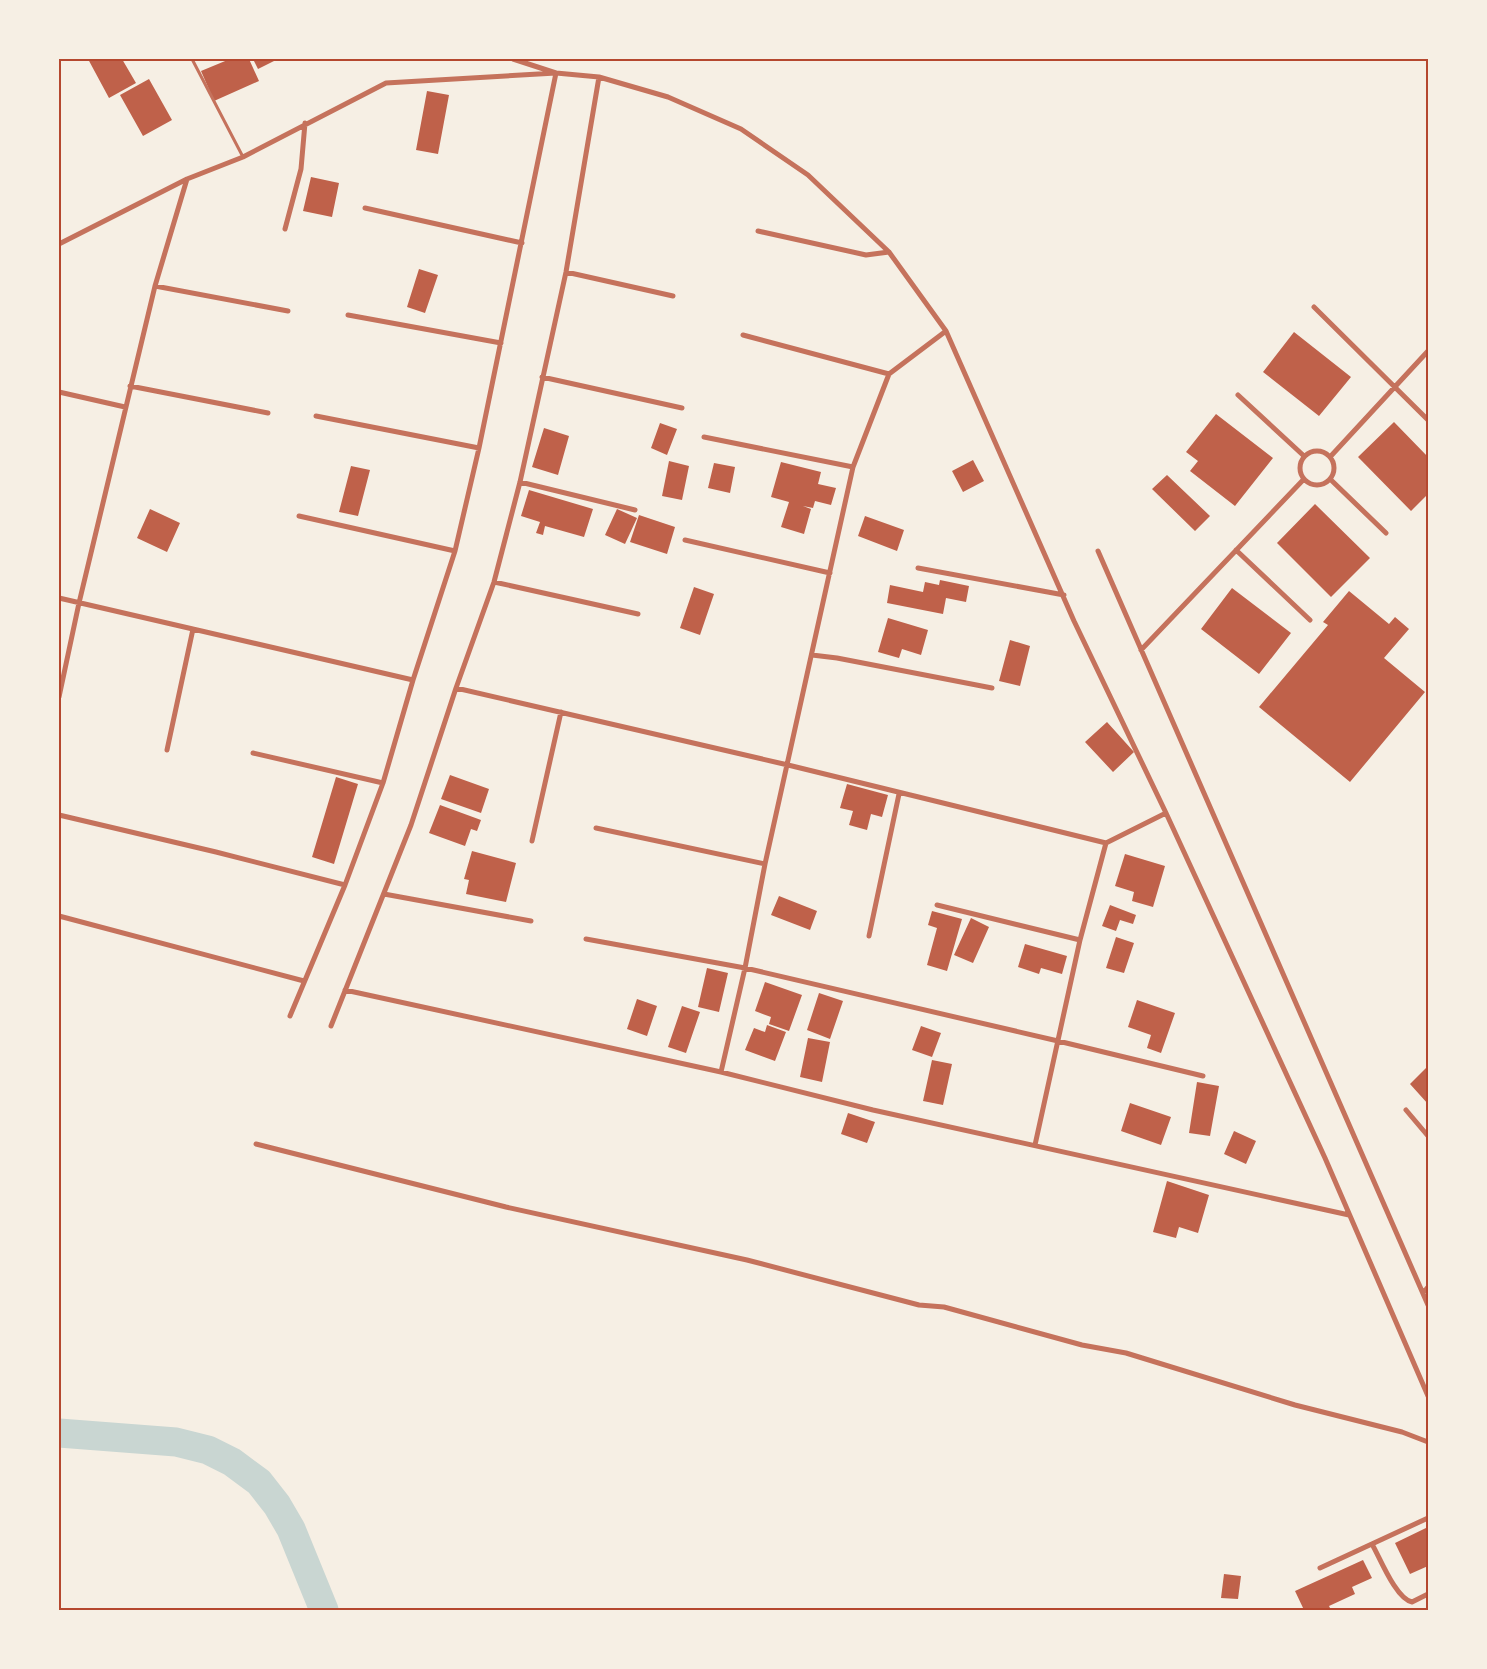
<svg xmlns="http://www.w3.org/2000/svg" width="1487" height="1669" font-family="'Sofia Sans Condensed',sans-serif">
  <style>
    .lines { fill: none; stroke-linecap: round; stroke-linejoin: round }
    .river { stroke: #c9d6d2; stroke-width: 29 }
    .building { fill: #bf614a }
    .service { stroke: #c5725c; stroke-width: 3 }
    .minor { stroke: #c5725c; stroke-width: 5 }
    .neatline { fill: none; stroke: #b5482f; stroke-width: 2 }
  </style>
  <rect width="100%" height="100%" fill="#f6efe4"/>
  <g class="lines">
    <path class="river" d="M59,1433L176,1442L208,1450L232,1462L259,1482L277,1505L291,1529L324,1610"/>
  </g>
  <path class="building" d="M88,59H122L136,83L109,98Z
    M230,59H249L259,81L214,101L201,71Z
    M253,59H278L258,69Z
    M149,79L172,120L143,136L120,95Z
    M427,91L449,95L438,154L416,150Z
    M311,177L339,183L332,217L303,211Z
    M419,269L438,275L425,313L407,307Z
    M1294,332L1351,377L1319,416L1263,372Z
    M1216,414L1273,458L1235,506L1190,471L1198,461L1186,452Z
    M1394,422L1428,457V494L1411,511L1358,457Z
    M660,423L677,429L667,455L651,448Z
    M544,428L569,436L558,475L532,467Z
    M973,460L984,481L963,492L952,471Z
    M669,461L689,466L682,500L662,496Z
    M781,462L821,472L818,484L836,488L831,505L815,501L813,508L803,506L811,509L804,534L781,527L789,502L771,497Z
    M714,463L735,467L730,493L708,488Z
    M351,466L370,470L358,516L339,512Z
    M1167,475L1210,516L1195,531L1152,489Z
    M529,490L593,509L584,537L545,526L543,535L536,533L540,522L521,516Z
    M1315,504L1370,558L1331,597L1277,543Z
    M150,509L180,523L167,552L137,538Z
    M617,509L637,518L625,544L605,535Z
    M639,515L675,527L667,554L630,542Z
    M865,516L904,530L897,551L858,536Z
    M940,580L969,586L966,602L946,598L943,614L887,603L890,585L923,592L925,582L939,585Z
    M694,587L714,594L700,635L680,628Z
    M1232,588L1291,633L1259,674L1201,629Z
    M1349,591L1389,624L1395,617L1409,629L1384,658L1425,692L1350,782L1259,707L1328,625L1323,622Z
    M888,618L928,630L921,655L902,649L899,658L878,652Z
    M1010,640L1030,646L1020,686L999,681Z
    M1107,722L1134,752L1113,772L1085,742Z
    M450,775L489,789L481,813L441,799Z
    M336,777L358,784L334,864L312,857Z
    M847,784L888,795L882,817L871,814L867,830L849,825L853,811L840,808Z
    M440,805L481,820L477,831L471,829L465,846L429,833Z
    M472,851L516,863L506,902L466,894L469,880L464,879Z
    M1125,854L1165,866L1153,907L1132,901L1134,892L1115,886Z
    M779,896L817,911L810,930L771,915Z
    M1110,905L1136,915L1133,924L1120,920L1116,931L1102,926Z
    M932,911L962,919L947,971L927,965L937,928L928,925Z
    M971,918L989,927L973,963L954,955Z
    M1116,937L1134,943L1124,973L1106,968Z
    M1025,944L1067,956L1062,974L1041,968L1039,974L1018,967Z
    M707,968L728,973L719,1012L698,1007Z
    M765,982L802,995L789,1031L769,1024L771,1017L755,1011Z
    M819,993L843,1001L830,1039L807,1030Z
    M637,999L657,1006L647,1036L627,1029Z
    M1137,1000L1175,1013L1161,1053L1147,1048L1151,1035L1128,1027Z
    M682,1006L700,1012L686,1053L668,1047Z
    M767,1025L786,1032L775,1061L745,1050L754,1028L765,1032Z
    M921,1026L941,1033L932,1057L912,1050Z
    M808,1038L830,1042L822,1082L800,1077Z
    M932,1060L952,1064L943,1105L923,1101Z
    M1428,1066V1104L1410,1084Z
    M1197,1082L1219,1086L1210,1136L1189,1133Z
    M1130,1103L1171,1117L1161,1145L1121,1131Z
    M848,1113L875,1122L867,1143L841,1134Z
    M1234,1131L1256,1141L1246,1164L1224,1154Z
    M1167,1181L1209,1195L1198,1233L1179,1227L1176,1238L1153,1232Z
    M1428,1527V1566L1410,1574L1395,1543Z
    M1363,1560L1372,1578L1352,1587L1355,1594L1329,1606L1331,1610H1304L1295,1591Z
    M1224,1574L1241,1576L1238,1599L1221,1598Z"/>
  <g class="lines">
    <path class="service" d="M192,59L243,157"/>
    <path class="minor" d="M365,208L522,243
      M285,229L301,169L305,123
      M758,231L866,255L889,252
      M59,244L187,179L243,157L386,83L556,73L599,77L668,97L741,129L808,175L889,252L946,331L1074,621L1166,813L1325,1158L1428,1396
      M566,272L673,296
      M155,286L288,311
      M1314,307L1428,420
      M348,315L501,343
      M743,335L889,374
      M542,377L682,408
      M130,386L268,413
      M59,392L125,407
      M1238,395L1304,456
      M316,416L479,448
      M704,437L853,467
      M1300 468a17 17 0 1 1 34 0a17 17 0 1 1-34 0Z
      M1330,457L1428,351
      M1330,479L1386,533
      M520,482L635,510
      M299,516L455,551
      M685,540L830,573
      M1236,550L1310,620
      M1098,551L1428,1305
      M918,568L1064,595
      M494,582L638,614
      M59,598L413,680
      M1141,650L1304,479
      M812,655L837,658L992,688
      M456,688L788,765L1106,843L1166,813
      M59,697L79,603L155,286L187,179
      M167,750L193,629
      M253,753L383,783
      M59,815L216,852L345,885
      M596,828L765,864
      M532,841L561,712
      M384,894L531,921
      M937,905L1080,940
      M59,916L304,981
      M869,936L899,794
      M586,939L745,968L1058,1041L1203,1076
      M345,990L721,1072L873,1110L1349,1215
      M290,1016L345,885L383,783L413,680L455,551L479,448L556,73L513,59
      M331,1026L411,825L456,688L494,582L520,482L566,272L599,77
      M721,1072L745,968L765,864L853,467L889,374L946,331
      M1406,1110L1428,1136
      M256,1144L506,1207L747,1260L919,1305L944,1307L1082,1345L1126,1353L1295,1405L1402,1432L1428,1442
      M1035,1145L1080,940L1106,843
      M1423,1293L1428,1287
      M1372,1544C1380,1558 1396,1599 1412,1602L1428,1594
      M1320,1568L1428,1518"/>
  </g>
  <rect width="1487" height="1669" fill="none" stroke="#f6efe4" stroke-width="120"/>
  <rect x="60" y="60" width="1367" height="1549" class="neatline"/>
</svg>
